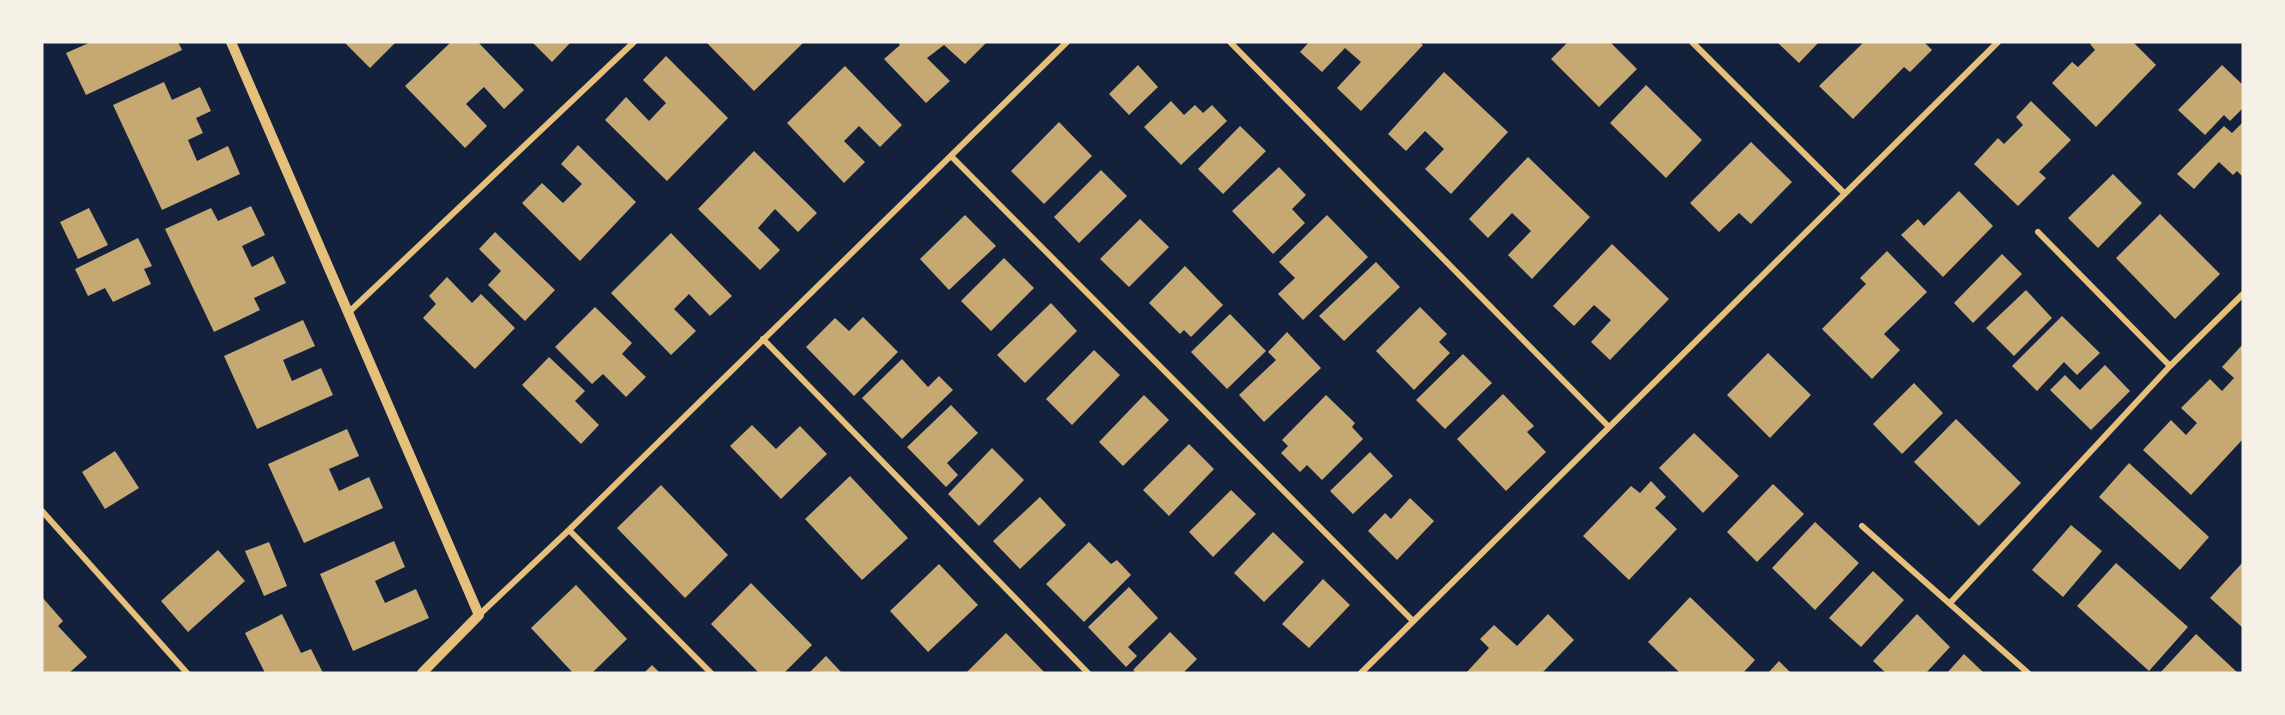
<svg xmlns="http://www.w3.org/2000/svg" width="2285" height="715" font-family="'Times New Roman',serif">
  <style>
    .building { fill: #c6a872 }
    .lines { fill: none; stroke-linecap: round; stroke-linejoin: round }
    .minor { stroke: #e5c07b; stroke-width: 6 }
    .tertiary { stroke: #e5c07b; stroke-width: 10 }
  </style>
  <rect width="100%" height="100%" fill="#14213d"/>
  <path class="building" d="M91,42H178L182,50L86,95L66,53Z
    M344,42H396L370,68Z
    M451,42H478L524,90L504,109L484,87L466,104L487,126L465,148L405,86Z
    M532,42H571L552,62Z
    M706,42H804L754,91Z
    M898,42H987L965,64L944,45L927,58L950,81L926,103L884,59L900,45Z
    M1309,42H1419L1423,45L1361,111L1337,88L1361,62L1345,48L1322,72L1300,52Z
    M1568,42H1610L1637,69L1599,107L1551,59Z
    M1777,42H1819L1799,63Z
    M1864,42H1924L1932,50L1910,72L1904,67L1853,119L1819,86Z
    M2093,42H2133L2156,65L2096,127L2052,83L2072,62L2078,67L2095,50L2090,44Z
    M666,56L728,118L667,181L605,120L626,97L649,121L666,103L643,80Z
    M1138,65L1158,87L1129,115L1109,94Z
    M2222,65L2243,85V108L2230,121L2224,115L2205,135L2178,110Z
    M845,66L902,125L880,147L859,126L844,141L865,162L844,183L787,123Z
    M1444,72L1508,132L1451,194L1425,169L1444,149L1425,131L1406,151L1388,134Z
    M164,82L172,100L200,87L211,111L196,118L203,133L188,140L197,161L228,146L240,174L162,210L113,105Z
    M1646,85L1702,140L1666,178L1610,123Z
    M1171,101L1184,115L1195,105L1203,113L1212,105L1227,121L1181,165L1144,127Z
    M2031,101L2071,140L2039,172L2046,178L2018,206L1974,164L1998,138L2004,144L2023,125L2016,117Z
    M1059,122L1092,156L1044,204L1011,171Z
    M2243,122V177L2237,171L2233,175L2219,162L2194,189L2177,174L2224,126L2232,133Z
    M1240,126L1266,151L1223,194L1198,169Z
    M1751,142L1792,182L1751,224L1739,213L1719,232L1690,203Z
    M578,145L636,202L580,261L522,203L542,183L563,203L582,184L561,164Z
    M754,151L817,213L798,232L775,209L758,228L780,250L760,270L698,209Z
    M1528,157L1590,217L1532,279L1508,255L1531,231L1512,213L1488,238L1469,219Z
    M1279,167L1306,195L1292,209L1305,223L1273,254L1232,211Z
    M1101,170L1127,196L1079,243L1054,217Z
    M2113,174L2142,203L2098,248L2068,218Z
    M1959,191L1993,226L1943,277L1901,235L1918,219L1924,226Z
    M251,206L265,235L242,246L252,267L273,256L286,283L254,298L260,310L214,332L165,229L211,208L218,221Z
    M89,208L108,245L78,259L60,222Z
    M2160,214L2220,274L2175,319L2116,258Z
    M965,215L996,246L949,290L920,259Z
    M1327,215L1368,257L1303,320L1278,294L1295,278L1279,262Z
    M1140,219L1169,247L1129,287L1100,259Z
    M495,232L555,290L525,321L488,285L501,271L479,249Z
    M671,233L732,296L710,316L689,294L674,309L696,331L671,355L611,293Z
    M138,238L152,266L144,269L151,284L113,302L105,288L88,296L75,269Z
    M1612,244L1669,299L1610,360L1591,342L1611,320L1594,305L1574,326L1553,306Z
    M1887,251L1927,292L1884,334L1900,350L1872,379L1822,329L1866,284L1860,278Z
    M2002,254L2022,274L1973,323L1954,303Z
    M1004,258L1034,288L991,331L961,301Z
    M1376,262L1400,287L1344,341L1319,316Z
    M1185,266L1223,305L1191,337L1184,330L1180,334L1149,303Z
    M447,277L472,303L481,294L515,328L475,369L423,318L436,304L429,296Z
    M2026,290L2052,318L2014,356L1986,328Z
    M1051,303L1077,331L1025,383L997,355Z
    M595,307L632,343L622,354L646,377L626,397L603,374L592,384L555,347Z
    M1420,307L1447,334L1439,342L1450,353L1414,390L1376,351Z
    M1230,314L1266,351L1227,389L1191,352Z
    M2062,316L2100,353L2077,375L2064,362L2037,391L2012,366Z
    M863,317L898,352L854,396L806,347L835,318L849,331Z
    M303,320L315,346L283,360L292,381L321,368L333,395L257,429L224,356Z
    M1287,332L1321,368L1264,422L1239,395L1276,360L1268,352Z
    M2243,344V439L2191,495L2143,450L2171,420L2186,435L2197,423L2181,408L2210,379L2222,391L2234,378L2222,367Z
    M1094,350L1120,375L1072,425L1046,399Z
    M1768,353L1811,395L1770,438L1727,395Z
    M1463,354L1492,383L1445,429L1416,400Z
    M549,357L585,391L575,401L599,425L581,444L522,385Z
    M902,359L928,387L939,376L953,390L902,439L862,398Z
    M2105,365L2130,391L2091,430L2050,390L2065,375L2080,390Z
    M1914,383L1943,413L1902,454L1873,424Z
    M1503,394L1534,426L1527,432L1546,452L1506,491L1457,439Z
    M1144,395L1169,420L1123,466L1099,442Z
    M1326,395L1355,423L1352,427L1363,439L1322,480L1307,465L1300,472L1281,453L1288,446L1282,440Z
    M951,405L978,433L947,463L958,475L946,487L907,447Z
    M1956,419L2021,483L1979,526L1914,462Z
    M752,425L776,449L800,426L827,454L781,499L730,446Z
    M347,429L359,456L329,469L339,491L369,477L383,508L304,543L268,464Z
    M1694,433L1739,476L1703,513L1659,468Z
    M1189,444L1214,469L1169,516L1143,490Z
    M992,448L1024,480L979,526L948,494Z
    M115,451L139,488L105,509L82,472Z
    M1370,452L1393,476L1353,514L1330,491Z
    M2129,463L2209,537L2180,570L2099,497Z
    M850,476L908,538L862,580L805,519Z
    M1651,481L1666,497L1655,508L1677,529L1629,580L1583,536L1631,486L1640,493Z
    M1773,484L1804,514L1757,562L1727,532Z
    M661,485L728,555L685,598L617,528Z
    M1231,490L1256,514L1213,557L1189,532Z
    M1040,497L1066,525L1020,569L993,541Z
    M1410,498L1434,521L1397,560L1368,531L1385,513L1391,519Z
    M1815,522L1859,563L1815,610L1772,568Z
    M2071,525L2102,551L2063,597L2032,570Z
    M1273,532L1304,562L1264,602L1234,573Z
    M394,541L405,567L375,581L385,603L416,589L429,618L353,651L320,574Z
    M269,542L287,586L264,596L245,551Z
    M1089,542L1111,564L1117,560L1131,575L1084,622L1046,584Z
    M218,550L245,581L188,632L161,601Z
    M2243,562V628L2210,598Z
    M2116,563L2188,627L2149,671L2077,606Z
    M939,564L978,605L928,652L890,611Z
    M1873,571L1904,600L1861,647L1829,618Z
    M1323,579L1350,605L1309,648L1282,624Z
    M751,583L812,645L784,673H759L711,624Z
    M576,585L627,639L592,673H573L531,628Z
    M1129,587L1158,618L1128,647L1137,656L1126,667L1088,627Z
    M42,597L63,621L58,626L87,657L69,673H42Z
    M1690,597L1755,660L1743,673H1680L1648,642Z
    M282,614L301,653L311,649L323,673H265L245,633Z
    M1548,614L1574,640L1542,673H1466L1489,648L1480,639L1494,625L1517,646Z
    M1917,614L1950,647L1926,673H1886L1873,661Z
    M1170,632L1197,659L1183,673H1136L1133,670Z
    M1006,633L1045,673H966Z
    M2196,634L2238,673H2160Z
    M1964,654L1984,673H1947Z
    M826,656L842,673H809Z
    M1779,661L1791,673H1768Z
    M652,665L660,673H644Z"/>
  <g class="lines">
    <path class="minor" d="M1230,42L1609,427
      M1692,42L1844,193
      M951,156L1413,621
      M2038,232L2170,366
      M348,313L634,42
      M763,339L1088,673
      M42,511L187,673
      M1862,526L2028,673
      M569,530L711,673
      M1950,603L2170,366L2243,294
      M479,615L569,530L1067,42
      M1361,673L1998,42"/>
    <path class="tertiary" d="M231,42L479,615L422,673"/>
  </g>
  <rect width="2285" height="715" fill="none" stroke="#f6f1e7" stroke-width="87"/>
</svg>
